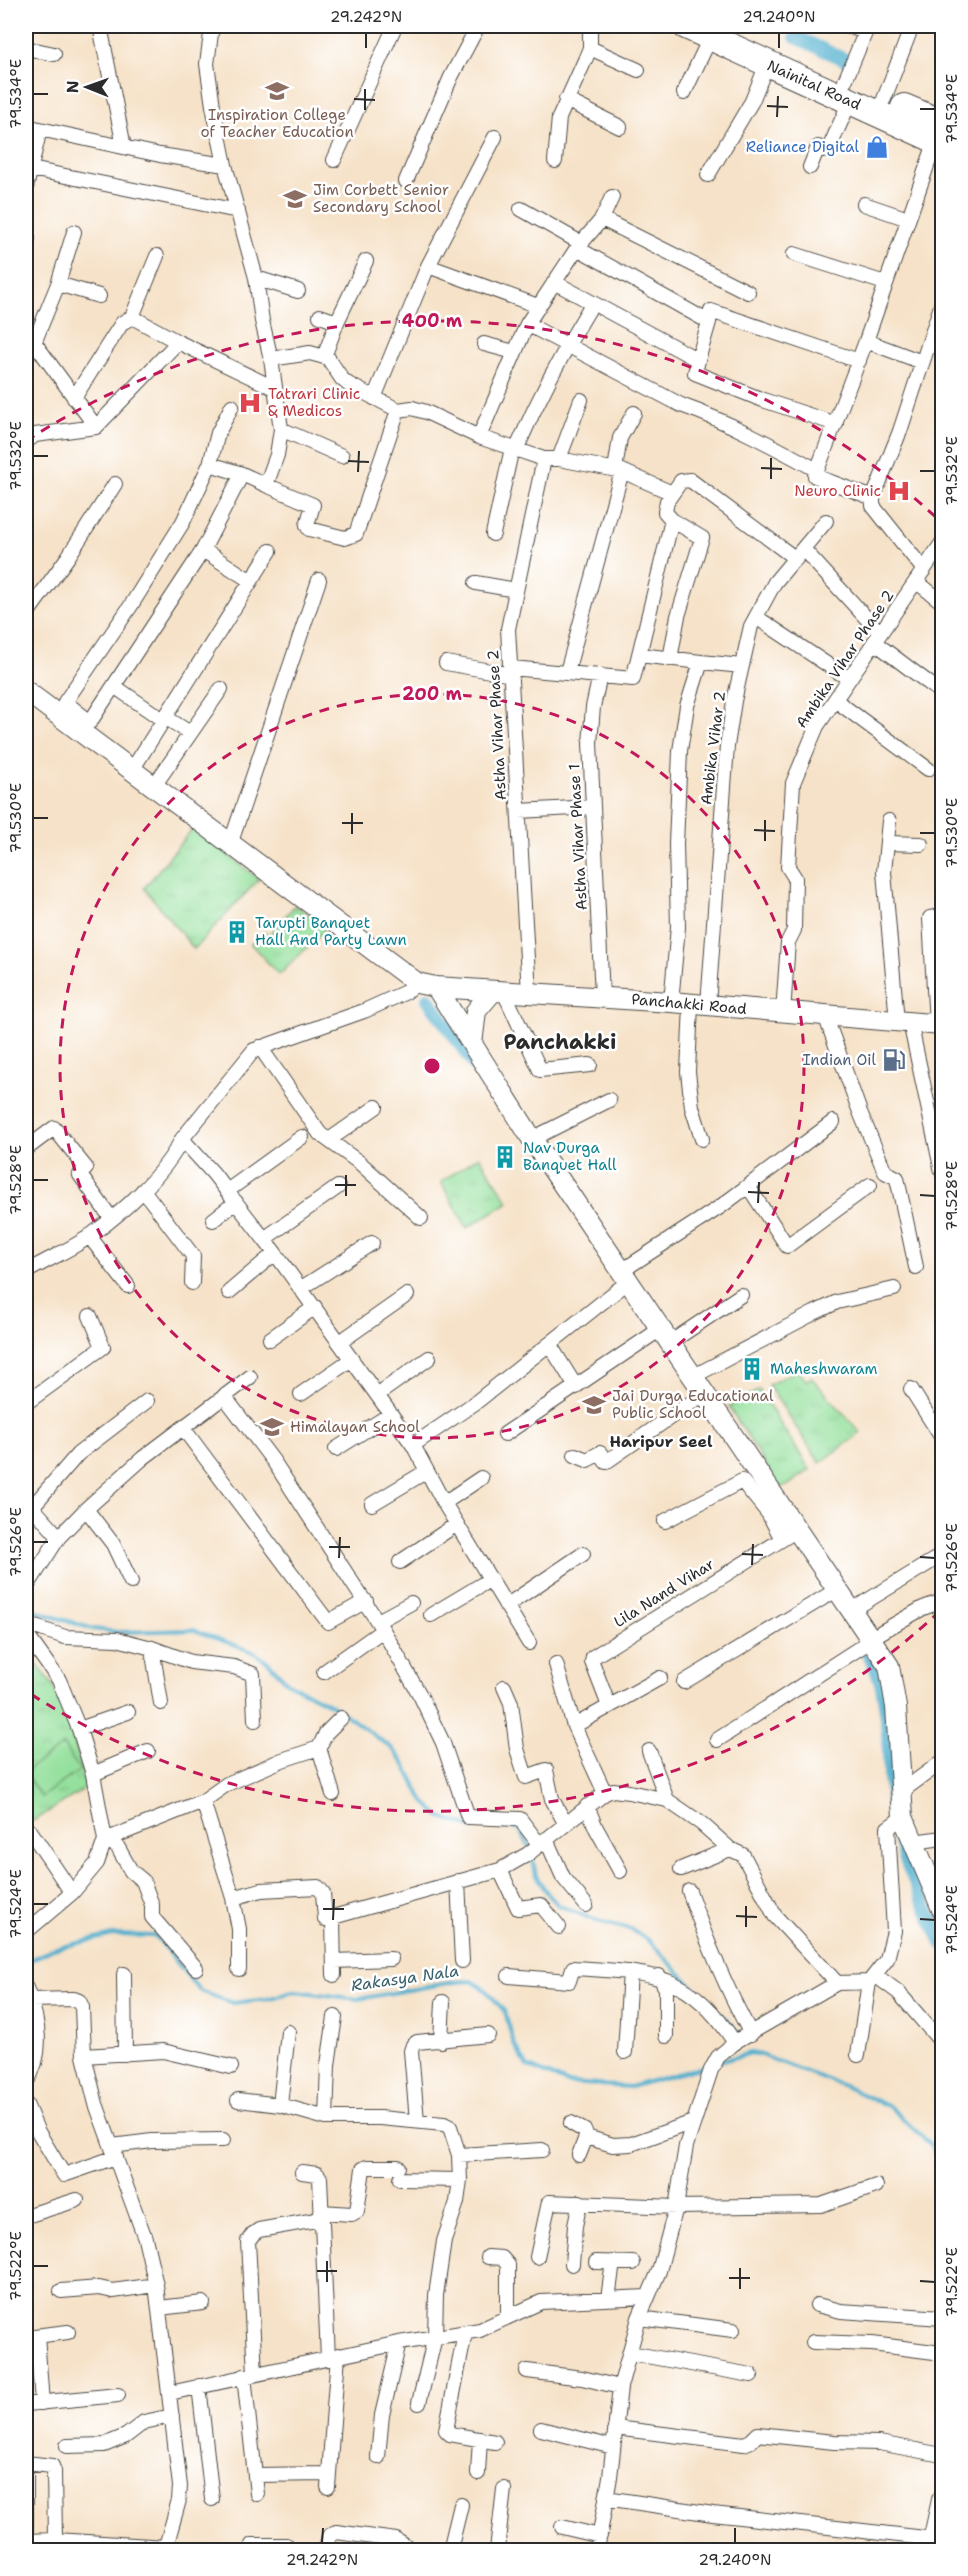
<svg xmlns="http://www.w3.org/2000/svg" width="968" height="2576" font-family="'Shantell Sans',sans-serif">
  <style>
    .grass { fill: url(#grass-tufts); stroke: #608664; stroke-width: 1.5 }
    .garden { fill: #94e09c; stroke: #608664; stroke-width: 1.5 }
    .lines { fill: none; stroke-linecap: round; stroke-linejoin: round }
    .stream { stroke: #4fafce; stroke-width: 4 }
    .canal { stroke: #4fafce; stroke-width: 14 }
    .street-casing { stroke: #494643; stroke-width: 16 }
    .secondary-casing { stroke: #494643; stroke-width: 22 }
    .highway-casing { stroke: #494643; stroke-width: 28 }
    .street { stroke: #fff; stroke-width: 14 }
    .secondary { stroke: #fff; stroke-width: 20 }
    .highway { stroke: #fff; stroke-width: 26 }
    .ticks { fill: none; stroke: #2b2b2b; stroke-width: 2 }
    .ring { fill: none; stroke: #c2185b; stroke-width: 3; stroke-dasharray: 10 8 }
    .labels { text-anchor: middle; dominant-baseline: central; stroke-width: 5; stroke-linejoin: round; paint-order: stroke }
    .street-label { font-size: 15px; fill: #2b2b2b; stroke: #fff }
    .education-label { font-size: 15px; fill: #785e54; stroke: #fff; text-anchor: start }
    .shop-label { font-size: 15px; fill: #366cbe; stroke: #fff; text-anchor: end }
    .health-label { font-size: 15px; fill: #be3a42; stroke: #fff; text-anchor: start }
    .culture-label { font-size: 15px; fill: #0d838f; stroke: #fff; text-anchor: start }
    .service-label { font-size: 15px; fill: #4e5e75; stroke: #fff; text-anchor: end }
    .neighbourhood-label { font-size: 16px; font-weight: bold; fill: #2b2b2b; stroke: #fff }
    .water-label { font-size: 16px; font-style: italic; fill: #39606c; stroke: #fff }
    .district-label { font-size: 21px; font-weight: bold; fill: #2b2b2b; stroke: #fff }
    .centre { fill: #c2185b; stroke: #fff; stroke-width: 3 }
    .ring-label { font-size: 18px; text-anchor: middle; font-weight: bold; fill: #c2185b; stroke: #fff; stroke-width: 5; stroke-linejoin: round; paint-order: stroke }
    .neatline { fill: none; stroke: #2b2b2b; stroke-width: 2 }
    .ticks-label { font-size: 15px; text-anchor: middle; fill: #2b2b2b }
  </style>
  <defs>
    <pattern id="grass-tufts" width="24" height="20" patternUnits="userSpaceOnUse" patternTransform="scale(1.5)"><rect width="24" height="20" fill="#94e09c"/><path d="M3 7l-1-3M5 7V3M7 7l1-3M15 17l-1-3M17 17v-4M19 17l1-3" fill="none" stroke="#80c087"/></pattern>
  </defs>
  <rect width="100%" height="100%" fill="#fff"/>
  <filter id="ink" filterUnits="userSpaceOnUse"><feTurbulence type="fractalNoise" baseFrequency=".0167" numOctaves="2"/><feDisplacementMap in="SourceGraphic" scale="12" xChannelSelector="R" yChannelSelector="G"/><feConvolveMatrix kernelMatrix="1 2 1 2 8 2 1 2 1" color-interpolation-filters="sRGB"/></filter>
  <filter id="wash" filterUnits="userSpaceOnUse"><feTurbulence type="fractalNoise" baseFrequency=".008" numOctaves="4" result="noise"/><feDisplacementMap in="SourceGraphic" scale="24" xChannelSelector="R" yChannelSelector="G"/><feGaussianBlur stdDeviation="1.35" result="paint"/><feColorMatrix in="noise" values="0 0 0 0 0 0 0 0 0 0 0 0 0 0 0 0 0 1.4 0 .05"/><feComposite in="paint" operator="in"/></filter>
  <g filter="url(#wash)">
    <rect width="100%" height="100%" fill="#f6e2c8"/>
    <path class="grass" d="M193,828L259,879L194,949L144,888Z
      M295,905L327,928L279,975L251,944L264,932L268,936Z
      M479,1156L509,1202L467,1228L441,1182Z
      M797,1370L807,1381L811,1377L861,1433L820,1463L768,1385Z
      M759,1390L810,1470L787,1486L779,1487L729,1407Z
      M26,1650L52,1684L74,1739L86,1788L35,1820L26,1822Z"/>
    <path class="garden" d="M63,1745L80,1770L41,1797L26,1775V1771Z"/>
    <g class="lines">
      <path class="stream" d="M26,1608L93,1629L118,1632L194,1630L253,1652L269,1663L288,1683L335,1707L393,1749L405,1765L424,1802L441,1817L468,1826L487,1825L519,1828L530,1848
        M532,1855L536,1876L548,1894L558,1905L594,1920L633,1930L650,1942L697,1991
        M26,1962L53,1949L113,1935L156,1936L200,1991L232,2003L267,1999L296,1991L358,1999L454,1982L472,1981L487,1991L505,2012L514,2044L527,2066L567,2083L630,2087L709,2065
        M722,2015L737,2031
        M722,2061L751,2053L761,2055L844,2086L890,2107L930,2144L942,2166"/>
      <path class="canal" d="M796,37L848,61
        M428,999L477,1068
        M868,1653C894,1691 886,1763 893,1810C899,1856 925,1901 942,1943"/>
    </g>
  </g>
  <g filter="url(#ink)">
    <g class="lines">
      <g class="street-casing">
        <path id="street" d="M100,26L124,147
          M212,26L207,64L213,106L225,165L256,278L262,321L271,359L281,429L277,455L266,485L242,474L210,464L183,522L130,607L65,702L90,722L203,550L242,474
          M848,26L865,32
          M26,48L54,54
          M590,48L638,70
          M845,81L868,26
          M684,93L710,38
          M884,99L912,26
          M566,100L620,127
          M26,126L160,155L225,165
          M334,160L395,26
          M555,161L559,118L585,60L590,48V26
          M810,167L818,147L828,151L850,101
          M26,168L238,211
          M708,175L752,101L767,64
          M406,181L451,77L478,26
          M26,188L40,129
          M864,204L908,219
          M521,209L581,243
          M602,219L748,292
          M26,247L28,238
          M577,248L709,322L711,311L859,361
          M794,254L885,283
          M428,266L538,306
          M256,278L298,291
          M554,282L698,360L695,373L763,400L836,424
          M58,284L99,296
          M320,316L337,322
          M132,317L178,342
          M527,324L681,405C729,422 773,446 817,470
          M26,331L96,427
          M866,341L922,362
          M34,343L58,284L74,232
          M484,344L514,352
          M324,357L337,322L366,261
          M271,359L310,353L328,358L342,379L348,384L398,410L412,408L426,412L479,437L512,448L544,459H559L622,471L672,493
          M698,360L709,322
          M74,398L122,323L132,317L157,256
          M374,398L428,266L495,137
          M281,429L342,456
          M479,437L527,324L577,248L602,219L612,197
          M26,442L35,435L96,427L178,342L274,388
          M516,450C538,399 563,351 592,304
          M559,459L581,400
          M210,464L218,433L232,406
          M615,469L620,438L634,413
          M266,485L313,505L307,525L309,529L345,538L356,534L398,410
          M873,498L815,476L866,341L936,140
          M493,534L512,448
          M203,550L251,581
          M804,550L880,633
          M924,570L873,506V498L900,431L942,303
          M917,582L942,602
          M476,583L516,590
          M26,615L68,557L115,484
          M756,617L849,679
          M874,642L942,693
          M639,655L701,662L687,706L680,751L676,844L678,927L671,1002
          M670,659L678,616L702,538L672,520L665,512L667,501L681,481L690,480L796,559
          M701,662L742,666
          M446,663L512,675
          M511,668L633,679L672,520
          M567,672L622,471
          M600,675L593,707L590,743L602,997
          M114,686L163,720
          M835,700L928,769
          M165,717L190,733
          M132,770L270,551
          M154,786L221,689
          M519,811L592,807
          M889,821L884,872L897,1022
          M887,843L921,844
          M230,845L319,580
          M504,992L540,1070L590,1065
          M529,993L508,629L544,459
          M691,1004L688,1072L692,1107L702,1139
          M708,1005L727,746L734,701L751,626L775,582L826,521
          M783,1013L788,942L794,930L795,878L788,867L793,783L817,726L942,543
          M825,1015L860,1112L885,1172L897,1178L916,1267
          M910,1022L942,1172
          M936,1024L930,918L942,916
          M260,1047L320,1134L360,1163L421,1218
          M182,1139L213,1173L275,1253L413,1445L444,1503L529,1643
          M532,1139L609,1100
          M329,1140L376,1107
          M26,1149L54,1128L86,1168L80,1175L111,1218
          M748,1186L787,1246L870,1185
          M143,1190L193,1256L192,1283
          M227,1191L302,1137
          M213,1220L236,1202
          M89,1236L128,1286
          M264,1239L338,1187
          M623,1270L720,1207L833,1122
          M26,1272C46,1260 70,1250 90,1236C123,1212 164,1175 182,1139L254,1050L364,1011L406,992L417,983
          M300,1289L372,1243
          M229,1292L275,1253
          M270,1339L315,1307
          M340,1342L407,1295
          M671,1342L741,1295
          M550,1345L576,1387
          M694,1376L814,1313L837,1302L894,1289
          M911,1389L942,1438
          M301,1394L352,1359
          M377,1395L429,1358
          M224,1396L274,1462L383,1630L421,1697L443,1743L468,1817L520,1819L539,1844
          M26,1403L103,1347L90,1316
          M183,1428L328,1622L366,1601
          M505,1434L662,1328
          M413,1445L475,1403L629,1281
          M336,1449L391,1414
          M575,1455L587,1460L600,1453L606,1462L705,1393
          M26,1500L59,1537
          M444,1503L481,1478
          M372,1504L427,1471
          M32,1507L78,1454L147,1401
          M86,1509L113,1544L131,1582
          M665,1521L742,1481L768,1513L782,1539
          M400,1562L457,1524
          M26,1588L59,1537L86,1509L143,1458L250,1377
          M506,1606L583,1554
          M852,1610L942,1555
          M431,1615L491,1579
          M378,1621L411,1603
          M26,1624L65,1637L117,1639L152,1648L191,1662L234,1667L253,1674L255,1720
          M26,1634L59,1680L79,1729L93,1774L105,1840L97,1863L72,1893L26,1932
          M871,1638L923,1608L942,1601
          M152,1648L161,1703
          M556,1664L574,1726L605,1793
          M324,1672L383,1630
          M684,1682L838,1589
          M504,1687L511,1703L517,1749L526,1777L546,1770L552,1799L565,1823
          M609,1706L592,1662L593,1657L797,1530
          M574,1726L660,1678
          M79,1729L128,1712
          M717,1740L872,1640
          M319,1748L333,1794
          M649,1751L667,1800
          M93,1774L148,1751
          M902,1791L942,1762
          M203,1801L233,1898L239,1929V1969
          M587,1806L596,1828L620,1871
          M26,1828L31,1832L72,1893
          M546,1839L563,1877L586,1905
          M105,1840L203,1801L227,1784L282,1760L319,1748L326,1733L341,1718
          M105,1840L117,1846L131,1871L143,1881L152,1905V1917L196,1968
          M914,1842L942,1838
          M681,1869L730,1849
          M500,1870L518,1908L541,1905L559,1927
          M458,1881L462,1961
          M689,1891C706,1940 726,1988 751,2034
          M233,1898L261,1890L318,1887L323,1893L325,1919L333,1917L500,1870L528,1854L605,1793L613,1790L629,1792L667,1800L702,1824L730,1849L743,1855L775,1916L837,1983
          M333,1917L334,1975
          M334,1961L391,1959
          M124,1974L125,2054
          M875,1975L898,1992L942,2043
          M509,1976L569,1981L573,1968C651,1973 688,1971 735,2043
          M659,1976L666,1989V2036
          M26,1988C39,2019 44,2054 26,2083
          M31,2000L74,1999L79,2001L82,2007L84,2056L96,2104L145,2238L156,2285L180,2486L179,2500L165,2550
          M441,2041L443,2002
          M625,2052L630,1972
          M858,2055L869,1982
          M84,2056L163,2051L231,2067
          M238,2100L280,2105L326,2118H380L444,2124L450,2127L459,2155L460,2180L457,2202L444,2241L436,2295L435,2337L419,2403
          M26,2104L37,2130L64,2175L116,2157
          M280,2105L288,2032
          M326,2118L328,2065L335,2017
          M417,2121L411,2051L413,2045L417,2042L488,2035
          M571,2123L585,2131L586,2137L613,2145L631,2144L693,2122
          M112,2146L152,2141L223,2140
          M459,2155L542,2150
          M579,2155L586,2137
          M302,2172L317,2174L320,2178L328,2358
          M400,2179L460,2180
          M321,2212L352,2214L357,2211L363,2169L367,2167H398
          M26,2216L77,2200
          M488,2257L502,2258L508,2265V2317
          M537,2257L549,2202L676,2207L821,2205L876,2186
          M596,2262L633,2263
          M572,2264L575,2226L580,2202
          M61,2291L99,2288L113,2291L156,2285
          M608,2299L613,2262
          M817,2305L841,2311L942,2318
          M159,2308L203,2303
          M639,2318L733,2330
          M465,2333L446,2430L450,2434L495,2442
          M37,2336L42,2403
          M26,2337L68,2332
          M813,2342L872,2344L942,2353
          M630,2353L751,2375
          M527,2371L582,2378L620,2387
          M255,2373L248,2241L253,2234L259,2230L321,2219
          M244,2376L257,2494
          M199,2386L212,2499
          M170,2393L399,2343L480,2330L541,2302L646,2297
          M26,2404L118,2395
          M615,2428L744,2444L751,2441L758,2434L834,2442L879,2443L942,2455
          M541,2429L613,2447
          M67,2446L104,2445L126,2436L144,2422L172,2416
          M378,2457L382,2415L399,2343
          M26,2463L52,2466L54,2471L55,2540
          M478,2473L480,2439
          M255,2475L328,2474
          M328,2487L338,2355
          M606,2498L713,2514L934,2539
          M562,2527L600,2536
          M26,2541L55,2540L166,2547
          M26,2541V2463
          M252,2545H286L287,2550
          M326,2550L329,2536L336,2532L396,2540L411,2550
          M450,2550L461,2505
          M497,2550L504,2489
          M597,2550L610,2477L620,2387L639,2318L659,2271L676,2207L686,2146L711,2070L718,2057L738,2040L837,1983L869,1982L887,1959L894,1931L888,1828L903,1817"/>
      </g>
      <g class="secondary-casing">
        <path id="secondary" d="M26,691L417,983L436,987L671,1002L942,1025
          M436,987L532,1139L889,1666L896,1707L903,1817L942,1909
          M472,1044L476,1011L493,991
          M931,2550L942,2500"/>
      </g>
      <g class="highway-casing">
        <path id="highway" d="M686,26L942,143
          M904,107L942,123"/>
      </g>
      <use href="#street" class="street"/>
      <use href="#secondary" class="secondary"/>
      <use href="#highway" class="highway"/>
    </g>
  </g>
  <path class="ticks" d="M366,48V33M779,48V33M33,94H48M354,99L375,100M767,106L788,107M920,109H935M365,110V89M777,117L778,96M33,456H48M348,461L369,462M761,468L782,469M920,471H935M358,472L359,451M771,479V458M33,818H48M342,823H363M754,830L775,831M920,833H935M352,834V813M765,841V820M33,1180H48M335,1185H356M748,1192L769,1193M920,1195L935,1196M346,1196V1175M758,1203L759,1182M33,1542H48M329,1547H350M742,1554L763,1555M920,1557L935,1558M339,1558L340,1537M752,1565L753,1544M33,1904H48M323,1909H344M736,1916L757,1917M920,1919L935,1920M333,1920L334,1899M746,1927V1906M33,2266H48M317,2271H337M729,2278H750M920,2281L935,2282M327,2282V2261M740,2289V2268M322,2543L323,2528M735,2543V2528"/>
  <g class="ring">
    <circle cx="432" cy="1066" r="372"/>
    <path d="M940 1611A745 745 0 0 1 26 1691M26 441A745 745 0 0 1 940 521"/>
  </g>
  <defs>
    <g id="university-bare" transform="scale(1.8)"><path d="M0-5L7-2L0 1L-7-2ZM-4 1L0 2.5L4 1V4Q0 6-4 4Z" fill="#8d6e63" stroke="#fff" stroke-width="2.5" paint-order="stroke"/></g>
    <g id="shop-bare" transform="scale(1.8)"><path d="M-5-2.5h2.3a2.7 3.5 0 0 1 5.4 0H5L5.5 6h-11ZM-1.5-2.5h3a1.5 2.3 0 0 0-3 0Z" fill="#3f7fe0" stroke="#fff" stroke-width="2.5" paint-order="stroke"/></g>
    <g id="school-bare" transform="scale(1.8)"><path d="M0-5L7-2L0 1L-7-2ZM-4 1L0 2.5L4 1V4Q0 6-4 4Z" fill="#8d6e63" stroke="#fff" stroke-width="2.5" paint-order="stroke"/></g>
    <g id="hospital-bare" transform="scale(1.8)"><path d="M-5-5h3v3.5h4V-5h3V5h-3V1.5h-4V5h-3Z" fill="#e0444e" stroke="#fff" stroke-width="2.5" paint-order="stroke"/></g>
    <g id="building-bare" transform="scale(1.8)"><path d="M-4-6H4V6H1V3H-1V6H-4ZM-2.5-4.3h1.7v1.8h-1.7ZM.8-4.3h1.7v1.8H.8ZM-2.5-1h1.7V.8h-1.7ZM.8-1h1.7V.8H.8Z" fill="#0f9aa8" stroke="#fff" stroke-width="2.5" paint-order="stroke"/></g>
    <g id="fuel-bare" transform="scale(1.8)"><path d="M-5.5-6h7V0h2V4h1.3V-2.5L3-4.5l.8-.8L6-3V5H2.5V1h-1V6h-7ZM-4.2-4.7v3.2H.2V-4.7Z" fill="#5c6f8a" stroke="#fff" stroke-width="2.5" paint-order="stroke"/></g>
  </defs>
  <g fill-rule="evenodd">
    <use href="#university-bare" x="277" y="91"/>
    <use href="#shop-bare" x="877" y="147"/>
    <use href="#school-bare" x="295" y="199"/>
    <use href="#hospital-bare" x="250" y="403"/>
    <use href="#hospital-bare" x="899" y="491"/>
    <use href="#building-bare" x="237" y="932"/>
    <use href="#fuel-bare" x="894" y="1060"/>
    <use href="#building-bare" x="505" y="1157"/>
    <use href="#building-bare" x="752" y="1369"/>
    <use href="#school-bare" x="594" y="1405"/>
    <use href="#school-bare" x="272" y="1427"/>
  </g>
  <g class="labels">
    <g class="street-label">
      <text transform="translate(814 85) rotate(24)">Nainital Road</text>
      <text transform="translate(845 659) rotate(-56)">Ambika Vihar Phase 2</text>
      <text transform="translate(497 725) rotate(-93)">Astha Vihar Phase 2</text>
      <text transform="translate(713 748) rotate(-83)">Ambika Vihar 2</text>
      <text transform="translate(578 837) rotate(-93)">Astha Vihar Phase 1</text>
      <text transform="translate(689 1004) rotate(5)">Panchakki Road</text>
      <text transform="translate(664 1593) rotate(-32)">Lila Nand Vihar</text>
    </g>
    <g class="education-label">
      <text x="277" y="115" text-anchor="middle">Inspiration College<tspan x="277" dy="17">of Teacher Education</tspan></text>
      <text x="313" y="190">Jim Corbett Senior<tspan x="313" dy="17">Secondary School</tspan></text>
      <text x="612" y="1396">Jai Durga Educational<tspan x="612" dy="17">Public School</tspan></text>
      <text x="290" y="1427">Himalayan School</text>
    </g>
    <g class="shop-label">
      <text x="859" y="147">Reliance Digital</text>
    </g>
    <g class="health-label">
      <text x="268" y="394">Tatrari Clinic<tspan x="268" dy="17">&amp; Medicos</tspan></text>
      <text x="881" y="491" text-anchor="end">Neuro Clinic</text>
    </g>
    <g class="culture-label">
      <text x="255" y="923">Tarupti Banquet<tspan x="255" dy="17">Hall And Party Lawn</tspan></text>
      <text x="523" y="1148">Nav Durga<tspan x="523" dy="17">Banquet Hall</tspan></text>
      <text x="770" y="1369">Maheshwaram</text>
    </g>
    <g class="service-label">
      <text x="876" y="1060">Indian Oil</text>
    </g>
    <g class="neighbourhood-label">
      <text x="661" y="1441">Haripur Seel</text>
    </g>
    <g class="water-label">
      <text transform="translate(405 1978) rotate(-8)">Rakasya Nala</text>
    </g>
    <g class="district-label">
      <text x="560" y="1042">Panchakki</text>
    </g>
  </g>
  <circle cx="432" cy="1066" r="9" class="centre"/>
  <g class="ring-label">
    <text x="432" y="327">400 m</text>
    <text x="432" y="700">200 m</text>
  </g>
  <rect width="968" height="2576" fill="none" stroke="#fff" stroke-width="66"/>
  <g transform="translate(87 87) rotate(271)" stroke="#ffffff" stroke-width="4.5" paint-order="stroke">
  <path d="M0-4.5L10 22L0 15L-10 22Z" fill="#2b2b2b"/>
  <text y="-9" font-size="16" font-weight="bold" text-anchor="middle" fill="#2b2b2b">N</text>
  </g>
  <rect x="33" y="33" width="902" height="2510" class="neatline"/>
  <g class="ticks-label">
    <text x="366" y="22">29.242°N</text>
    <text x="779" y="22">29.240°N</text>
    <text transform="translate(16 94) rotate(-90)" y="5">79.534°E</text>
    <text transform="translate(952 109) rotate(-90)" y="5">79.534°E</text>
    <text transform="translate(16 456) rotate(-90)" y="5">79.532°E</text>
    <text transform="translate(952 471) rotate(-90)" y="5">79.532°E</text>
    <text transform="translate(16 818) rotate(-90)" y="5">79.530°E</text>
    <text transform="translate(952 833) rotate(-90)" y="5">79.530°E</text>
    <text transform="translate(16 1180) rotate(-90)" y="5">79.528°E</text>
    <text transform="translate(952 1196) rotate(-90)" y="5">79.528°E</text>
    <text transform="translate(16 1542) rotate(-90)" y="5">79.526°E</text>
    <text transform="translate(952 1558) rotate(-90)" y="5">79.526°E</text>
    <text transform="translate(16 1904) rotate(-90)" y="5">79.524°E</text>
    <text transform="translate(952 1920) rotate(-90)" y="5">79.524°E</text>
    <text transform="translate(16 2266) rotate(-90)" y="5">79.522°E</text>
    <text transform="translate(952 2282) rotate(-90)" y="5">79.522°E</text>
    <text x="322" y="2565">29.242°N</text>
    <text x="735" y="2565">29.240°N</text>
  </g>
</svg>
